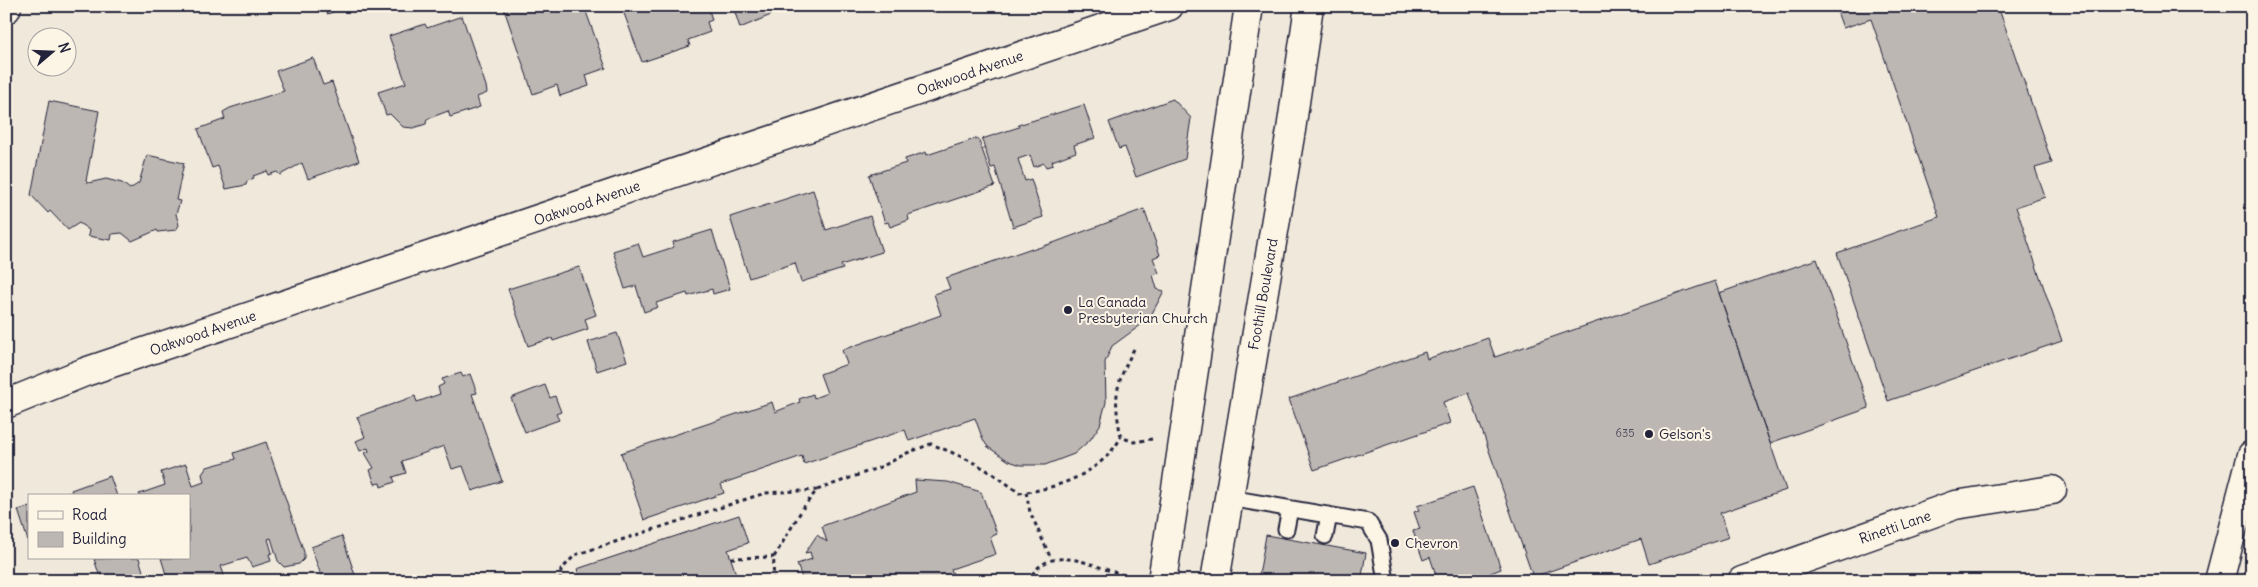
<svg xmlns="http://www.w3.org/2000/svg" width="2258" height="587" font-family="Delius,sans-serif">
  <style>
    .building { fill: #bcb7b3; stroke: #22223b }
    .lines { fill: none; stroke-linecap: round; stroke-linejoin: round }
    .service-casing { stroke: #22223b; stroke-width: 19 }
    .minor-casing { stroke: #22223b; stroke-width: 31 }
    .primary-casing { stroke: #22223b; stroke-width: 31 }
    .motorway-casing { stroke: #22223b; stroke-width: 31 }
    .path { stroke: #22223b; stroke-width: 3; stroke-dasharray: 4 4; stroke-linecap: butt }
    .service { stroke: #fcf5e5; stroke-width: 15 }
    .minor { stroke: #fcf5e5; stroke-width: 28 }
    .primary { stroke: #fcf5e5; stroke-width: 28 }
    .motorway { stroke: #fcf5e5; stroke-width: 28 }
    .poi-dot { fill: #22223b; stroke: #fcf5e5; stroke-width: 2 }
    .labels { text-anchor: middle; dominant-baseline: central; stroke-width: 4; stroke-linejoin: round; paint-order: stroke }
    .number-label { font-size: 11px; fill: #484759 }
    .street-label { font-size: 14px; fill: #22223b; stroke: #fcf5e5 }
    .poi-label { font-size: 14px; fill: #22223b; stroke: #fcf5e5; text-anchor: start }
  </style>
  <rect width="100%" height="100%" fill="#efe8db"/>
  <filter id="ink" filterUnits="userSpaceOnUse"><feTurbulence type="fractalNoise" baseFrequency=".02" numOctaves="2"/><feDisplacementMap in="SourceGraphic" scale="10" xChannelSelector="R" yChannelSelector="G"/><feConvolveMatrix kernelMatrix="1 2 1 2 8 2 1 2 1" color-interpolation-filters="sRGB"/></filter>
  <g filter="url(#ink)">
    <path class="building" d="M324,6H351L327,14Z
      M507,6H584L606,68L586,75L589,86L560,96L557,85L533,94L504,9Z
      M626,6H708L712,20L707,22L710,32L688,40L690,46L642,62L622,8Z
      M733,6H787L778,11L774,8L769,10L771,15L740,28Z
      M1835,6H2006L1999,9L2052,163L2035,168L2045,197L2016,207L2062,341L1888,401L1837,253L1939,217L1871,19L1843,28Z
      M462,16L486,86L487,93L477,97L480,107L450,117L448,111L427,119L426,124L413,128L403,127L390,114L386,115L378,92L406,83L389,36L425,24L427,28Z
      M313,58L323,85L332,82L359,161L308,179L302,163L280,175L277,172L268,175L267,171L253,176L254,178L247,181L246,185L226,189L218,166L212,168L198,129L225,119L223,112L230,108L284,91L276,71Z
      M1173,99L1191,118L1185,159L1136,177L1125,147L1119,149L1109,122Z
      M49,101L99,111L86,181L88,183L106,179L122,183L130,189L139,183L147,155L184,163L176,200L180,201L176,214L179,225L176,230L158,232L157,230L132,241L122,233L112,234L111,240L88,236L89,230L79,223L68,230L50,211L48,213L31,195Z
      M1084,105L1095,138L1074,145L1076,152L1052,161L1053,165L1046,167L1044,163L1034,167L1030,155L1018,159L1025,181L1031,179L1043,217L1013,227L995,167L991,168L982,139L1019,127L1018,125Z
      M978,138L995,186L908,215L909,220L890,227L888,222L885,223L869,175L906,163L905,159L926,152L927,155Z
      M813,190L826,230L870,216L882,252L841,265L843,269L801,282L795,263L749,278L730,217Z
      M1144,209L1160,255L1153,258L1159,273L1153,275L1157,289L1164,291L1149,319L1112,346L1105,362L1106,402L1100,425L1090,440L1074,454L1045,465H1021L1009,461L988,447L983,440L975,418L909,441L905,430L804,464L802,456L721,484L724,493L644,520L621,453L772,402L775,412L800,402L799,399L813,394L814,398L827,393L820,374L847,364L842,350L941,315L934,294L950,289L946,278L1032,248V250L1053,243Z
      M712,230L730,289L713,294L712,289L688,296L687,293L656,303L658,307L644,312L636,286L625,289L613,251L638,243L643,257L674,247L673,242Z
      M1817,259L1869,408L1770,443L1719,293Z
      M579,267L596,315L585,319L588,329L553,341L552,338L528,346L508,289Z
      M1715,281L1786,490L1720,513L1729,537L1649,564L1641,539L1533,577L1469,393L1443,402L1450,423L1314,470L1289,399L1425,352L1427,359L1488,338L1495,357Z
      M617,333L627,361L597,371L588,342Z
      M461,373L463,377L470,374L477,393L472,394L502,481L472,491L463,466L452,469L444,446L402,461L406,473L393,477L395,482L381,487L380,483L375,484L370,470L374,468L365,453L369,452L368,448L360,451L356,441L365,437L357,417L415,396L417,402L440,394L438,387L444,384L442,379Z
      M545,385L550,398L555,396L561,412L556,414L559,420L525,432L511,398Z
      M266,442L304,552V559L299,564L284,567L278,561L271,538L268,539L272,553L269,554L271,561L252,567L247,558L221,566L226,581H168L161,558H189V496H140L139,494L165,485L161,472L186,464L193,486L204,482L202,474L207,467L236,459L234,453Z
      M110,476L117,496H61L72,492L71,490Z
      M915,480L948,482L981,492L997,534L990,537L996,554L951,569L955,581H803L797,564L812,559L810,552L805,553L817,535L827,542L822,526L916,492Z
      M1473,487L1501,569L1488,574L1489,578L1482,580L1481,577L1471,581H1438L1430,557L1423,560L1413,531L1420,529L1414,512L1419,510L1417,506Z
      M29,507V544L18,510Z
      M739,515L748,543L728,550L737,577L727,581H581L577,569Z
      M1266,535L1366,553L1361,581H1258Z
      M342,536L357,581H323L311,547Z
      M139,558L145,578L137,581H104L101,573L99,574L94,559Z"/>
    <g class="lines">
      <g class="service-casing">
        <path id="service" d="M1229,498L1368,522L1379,540L1386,581
          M1286,529L1290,509
          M1325,536L1329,515"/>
      </g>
      <g class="minor-casing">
        <path id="minor" d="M6,9L7,6
          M6,404L85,372L1169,6
          M1742,581L1955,505L2052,490"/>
      </g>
      <g class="primary-casing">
        <path id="primary" d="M1162,581L1249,6
          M1215,581L1291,130L1309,6"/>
      </g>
      <g class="motorway-casing">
        <path id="motorway" d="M2219,581L2252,455"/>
      </g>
      <path class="path" d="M1134,349C1115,386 1113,396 1121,437L1134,442L1152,439
        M1026,492L1030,512L1052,561
        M731,558L774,557
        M560,581L561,570L575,555L765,493L817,490
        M773,581L774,557L803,508L817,490L883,466L907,453L931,444C967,458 989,469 1019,493C1057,489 1102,473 1121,437
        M1027,581C1031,576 1035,570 1040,566C1066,546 1105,573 1133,577"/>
      <use href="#service" class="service"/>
      <use href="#minor" class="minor"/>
      <use href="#primary" class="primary"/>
      <use href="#motorway" class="motorway"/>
    </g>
  </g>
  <g class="poi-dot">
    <circle cx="1068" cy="310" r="5"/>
    <circle cx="1649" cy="434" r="5"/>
    <circle cx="1395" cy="543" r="5"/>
  </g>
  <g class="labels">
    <g class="number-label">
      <text x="1625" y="433">635</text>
    </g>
    <g class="street-label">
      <text transform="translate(970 73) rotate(-19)">Oakwood Avenue</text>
      <text transform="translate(587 203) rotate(-19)">Oakwood Avenue</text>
      <text transform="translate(1263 294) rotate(-80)">Foothill Boulevard</text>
      <text transform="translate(203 333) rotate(-19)">Oakwood Avenue</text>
      <text transform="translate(1895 527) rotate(-19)">Rinetti Lane</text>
    </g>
    <g class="poi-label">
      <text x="1078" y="302">La Canada<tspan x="1078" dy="16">Presbyterian Church</tspan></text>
      <text x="1659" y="434">Gelson's</text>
      <text x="1405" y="543">Chevron</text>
    </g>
  </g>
  <rect width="2258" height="587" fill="none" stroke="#fcf5e5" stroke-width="25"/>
  <rect x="12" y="12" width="2233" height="562" fill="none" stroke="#22223b" stroke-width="2" filter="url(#ink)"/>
  <rect x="28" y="494" width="162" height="65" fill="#fcf5e5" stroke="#a5a1a1"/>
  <rect x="38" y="511" width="25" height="8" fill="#fcf5e5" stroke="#a5a1a1"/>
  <text x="72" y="520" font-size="15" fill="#22223b">Road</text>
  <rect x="38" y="532" width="25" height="15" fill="#bcb7b3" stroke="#a5a1a1"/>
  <text x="72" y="544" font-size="15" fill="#22223b">Building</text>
  <g transform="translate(52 52) rotate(71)"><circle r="24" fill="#fcf5e5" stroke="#a5a1a1"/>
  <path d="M0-4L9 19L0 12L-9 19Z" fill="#22223b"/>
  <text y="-8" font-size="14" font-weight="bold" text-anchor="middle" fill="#22223b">N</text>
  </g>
</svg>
